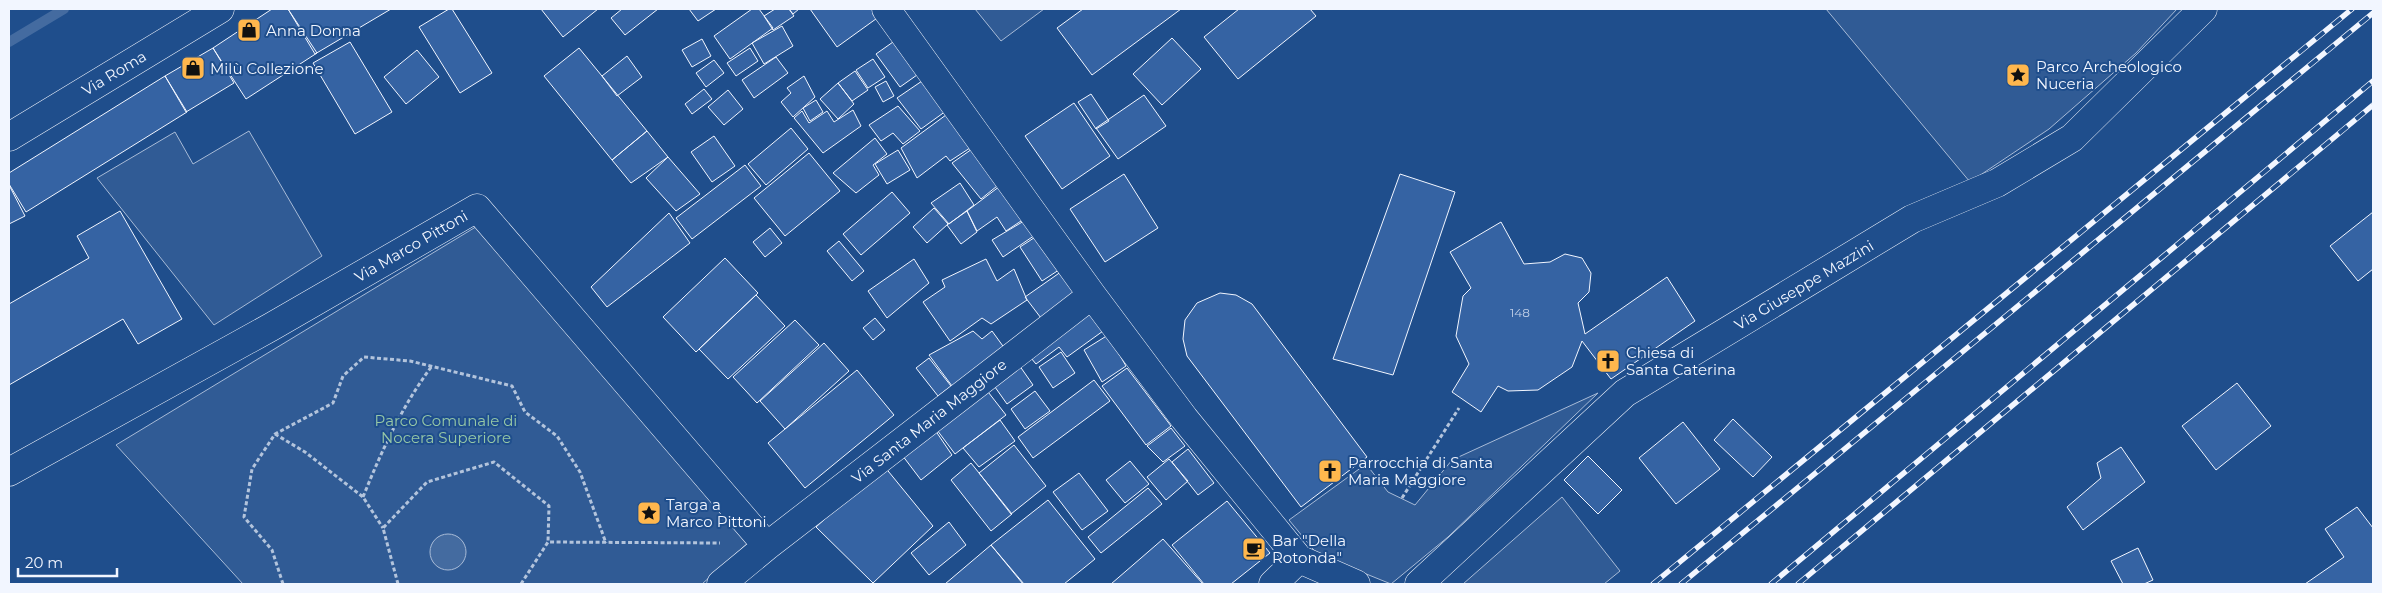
<svg xmlns="http://www.w3.org/2000/svg" width="2382" height="593" font-family="Montserrat,sans-serif">
  <style>
    .built { fill: #305b95; stroke: #a8bbd7 }
    .water { fill: #446ba0; stroke: #a8bbd7 }
    .lines { fill: none; stroke-linecap: round; stroke-linejoin: round }
    .stream { stroke: #446ba0; stroke-width: 10 }
    .building { fill: #3563a3; stroke: #f2f6ff }
    .street-casing { stroke: #f2f6ff; stroke-width: 29 }
    .path { stroke: #b3c4dc; stroke-width: 3; stroke-dasharray: 4 2.5; stroke-linecap: butt }
    .street { stroke: #1f4e8c; stroke-width: 28 }
    .rail-casing { stroke: #f2f6ff; stroke-width: 5.5 }
    .rail { stroke: #1f4e8c; stroke-width: 4; stroke-dasharray: 11; stroke-linecap: butt }
    .labels { text-anchor: middle; dominant-baseline: central; stroke-width: 4; stroke-linejoin: round; paint-order: stroke }
    .number-label { font-size: 12px; fill: #c3d1e8 }
    .poi-label { font-size: 15px; fill: #f2f6ff; stroke: #1f4e8c; text-anchor: start }
    .street-label { font-size: 15px; fill: #f2f6ff; stroke: #1f4e8c }
    .park-label { font-size: 15px; fill: #97c8a6; stroke: #1f4e8c }
  </style>
  <rect width="100%" height="100%" fill="#1f4e8c"/>
  <path class="built" d="M975,9H1044L1001,41Z
    M1826,9H2177L2136,53L2049,129L1970,182Z
    M249,131L322,256L214,325L97,178L175,132L193,164Z
    M479,225L749,542L702,584H243L116,445Z
    M1598,393L1448,537L1391,584L1317,554L1289,520L1366,464L1388,492L1415,505L1452,460Z
    M1562,497L1620,571L1604,584H1463Z"/>
  <path class="water" d="M430 552a18 18 0 1 1 36 0a18 18 0 1 1-36 0Z"/>
  <g class="lines">
    <path class="stream" d="M9,42L64,9"/>
  </g>
  <path class="building" d="M272,9H288L317,53L246,99L213,48Z
    M288,9H391L315,54Z
    M449,9H452L492,73L460,93L419,27Z
    M541,9H598L563,37Z
    M622,9H658L625,35L611,18Z
    M689,9H716L698,21Z
    M752,9H759L773,28L730,59L714,36Z
    M775,9H789L794,16L773,30L764,16Z
    M789,9H799L793,14Z
    M810,9H875L880,16L837,47Z
    M1083,9H1181L1092,75L1057,28Z
    M1239,9H1310L1316,16L1238,79L1204,37Z
    M782,26L793,46L764,64L752,43Z
    M1172,38L1201,69L1162,105L1133,74Z
    M702,39L711,56L692,67L682,50Z
    M350,42L392,112L355,134L313,63Z
    M893,42L917,75L900,87L876,54Z
    M213,48L234,83L186,112L165,76Z
    M579,48L647,131L612,160L544,76Z
    M750,48L758,61L736,76L727,63Z
    M417,50L439,77L406,104L384,77Z
    M627,56L642,77L617,96L602,76Z
    M776,57L788,73L754,98L742,80Z
    M873,59L885,77L868,88L856,70Z
    M714,60L724,73L706,87L696,73Z
    M855,71L868,90L852,101L838,83Z
    M165,76L187,112L26,212L9,184V173Z
    M804,76L815,97L793,117L781,102L791,93L787,88Z
    M886,81L894,96L883,102L875,87Z
    M922,81L946,111L921,129L897,98Z
    M838,83L854,104L838,119L820,99Z
    M704,89L712,99L692,114L685,104Z
    M728,90L743,109L724,125L708,107Z
    M1091,94L1109,121L1096,129L1078,102Z
    M1144,95L1166,126L1118,159L1096,128Z
    M816,100L823,112L810,121L803,108Z
    M1074,103L1110,156L1062,189L1025,136Z
    M898,106L920,131L903,144L893,133L881,141L869,125Z
    M853,110L861,126L823,153L794,118L802,111L809,123L827,111L834,122Z
    M950,112L973,146L950,161L946,156L917,178L901,148Z
    M791,128L808,149L766,185L748,164Z
    M647,131L668,157L631,183L612,160Z
    M714,136L735,166L712,182L691,152Z
    M875,138L887,154L873,165L879,175L856,193L833,173Z
    M972,149L1002,182L981,199L952,163Z
    M898,150L910,170L887,184L875,164Z
    M809,153L840,191L785,236L754,198Z
    M668,157L700,194L676,211L646,178Z
    M745,165L761,186L692,239L676,218Z
    M1124,174L1158,228L1105,262L1070,209Z
    M1400,174L1455,192L1393,375L1333,359Z
    M960,183L974,205L949,224L931,203Z
    M1004,183L1027,217L1006,231L997,217L977,231L967,211Z
    M9,185L25,216L9,224Z
    M892,192L910,213L861,255L843,234Z
    M934,208L948,224L927,243L913,227Z
    M120,211L182,319L138,344L123,319L9,385V304L89,258L77,236Z
    M967,211L977,232L961,244L947,225Z
    M2373,212V269L2358,281L2330,246Z
    M669,213L690,243L607,307L591,287Z
    M1029,218L1038,233L1003,257L992,240Z
    M1501,222L1524,264L1550,262L1565,254L1582,258L1591,273L1589,292L1578,303L1585,334L1667,277L1695,321L1611,379L1582,341L1572,367L1538,390L1508,391L1498,386L1481,412L1452,392L1469,364L1456,336L1463,296L1471,288L1450,252Z
    M770,228L782,243L765,257L753,242Z
    M1043,232L1065,266L1042,281L1020,247Z
    M839,241L864,271L852,281L827,251Z
    M725,258L758,293L696,352L663,317Z
    M914,259L929,283L887,318L868,291Z
    M986,259L997,281L1014,269L1027,300L991,324L982,318L950,341L923,302L945,287L942,280Z
    M1065,269L1084,294L1044,322L1025,297Z
    M1220,293L1236,295L1252,304L1367,457L1301,507L1187,356L1183,339L1185,320L1197,303Z
    M756,295L785,326L728,379L699,349Z
    M1091,303L1110,326L1067,357L1059,347L1036,364L1026,352Z
    M875,318L885,330L873,340L863,328Z
    M795,320L819,345L757,403L733,377Z
    M973,331L982,339L992,331L1008,353L955,390L929,355Z
    M1108,335L1126,366L1102,382L1084,350Z
    M824,343L849,371L785,429L760,401Z
    M1061,352L1075,373L1053,388L1039,367Z
    M929,358L951,386L938,396L916,368Z
    M1017,362L1033,385L1007,404L990,380Z
    M1127,368L1171,426L1146,445L1102,386Z
    M857,370L894,415L805,488L768,443Z
    M1094,380L1110,401L1033,458L1018,437Z
    M2237,383L2271,426L2216,470L2182,426Z
    M985,388L1006,415L955,454L934,426Z
    M1035,391L1050,411L1025,429L1011,409Z
    M1733,419L1772,457L1753,477L1714,440Z
    M1000,420L1015,441L979,467L963,448Z
    M1683,422L1720,469L1676,504L1639,458Z
    M933,427L952,455L921,480L899,451Z
    M1171,428L1185,446L1163,462L1147,446Z
    M1014,445L1046,486L1011,514L979,473Z
    M2121,447L2145,482L2083,530L2067,507L2101,478L2097,463Z
    M1188,449L1214,483L1198,495L1172,462Z
    M1588,456L1622,490L1598,514L1564,480Z
    M1169,459L1188,481L1166,500L1147,477Z
    M1130,461L1149,484L1125,503L1106,480Z
    M971,463L1012,514L991,531L951,480Z
    M884,466L933,526L873,583L816,527Z
    M1079,473L1108,511L1082,530L1053,492Z
    M1148,488L1162,504L1101,553L1088,537Z
    M1048,500L1095,559L1064,584H1023L991,545Z
    M1227,501L1270,553L1231,584H1204L1172,545Z
    M2357,507L2373,528V584H2305L2344,557L2325,529Z
    M949,522L966,545L929,575L911,553Z
    M1163,539L1203,584H1111Z
    M991,545L1024,584H945Z
    M2138,548L2153,580L2144,584H2123L2111,561Z"/>
  <g class="lines">
    <g class="street-casing">
      <path id="street" d="M886,9L1092,295L1184,418L1299,559L1356,584
        M9,137L220,9
        M9,472L271,327L477,208L767,546L721,584
        M767,546L1092,295
        M1273,584L1299,559
        M1419,584L1625,393L1912,219L1997,183L2072,138L2203,9"/>
    </g>
    <path class="path" d="M275,434L305,452L363,497L383,528
      M363,497C382,450 402,406 432,366
      M1402,498L1459,408
      M283,584L272,550L244,517L252,469L275,434L333,403L343,376L364,357L410,361L512,386L525,412L557,436L580,472L606,543
      M398,584L383,528L427,482L494,462L549,506L548,542
      M521,584L548,542L720,543"/>
    <use href="#street" class="street"/>
    <g class="rail-casing">
      <path id="rail" d="M1653,584L2352,9
        M1681,584L2373,13
        M1771,584L2373,81
        M1798,584L2373,105"/>
    </g>
    <use href="#rail" class="rail"/>
  </g>
  <defs>
    <g id="shop-square" transform="scale(1.25)"><rect x="-9" y="-9" width="18" height="18" rx="4" fill="#ffb74d" stroke="#1f4e8c"/><path d="M-5-2.5h2.3a2.7 3.5 0 0 1 5.4 0H5L5.5 6h-11ZM-1.5-2.5h3a1.5 2.3 0 0 0-3 0Z" fill="#111"/></g>
    <g id="sight-square" transform="scale(1.25)"><rect x="-9" y="-9" width="18" height="18" rx="4" fill="#ffb74d" stroke="#1f4e8c"/><path d="M0-6L1.8-2.2L6-1.7L2.9 1.2L3.7 5.4L0 3.3L-3.7 5.4L-2.9 1.2L-6-1.7L-1.8-2.2Z" fill="#111"/></g>
    <g id="church-square" transform="scale(1.25)"><rect x="-9" y="-9" width="18" height="18" rx="4" fill="#ffb74d" stroke="#1f4e8c"/><path d="M-1.2-6h2.4v3.5h3.3v2.4h-3.3V6h-2.4V-.1h-3.3v-2.4h3.3Z" fill="#111"/></g>
    <g id="cafe-square" transform="scale(1.25)"><rect x="-9" y="-9" width="18" height="18" rx="4" fill="#ffb74d" stroke="#1f4e8c"/><path d="M-5.5-4.5H6V0H3Q3 3.5 0 3.5H-2.5Q-5.5 3.5-5.5 0ZM3-3.2v2h1.7v-2ZM-6 4.5H4V6H-6Z" fill="#111"/></g>
  </defs>
  <g fill-rule="evenodd">
    <use href="#shop-square" x="249" y="30"/>
    <use href="#shop-square" x="193" y="68"/>
    <use href="#sight-square" x="2018" y="75"/>
    <use href="#church-square" x="1608" y="361"/>
    <use href="#church-square" x="1330" y="471"/>
    <use href="#sight-square" x="649" y="513"/>
    <use href="#cafe-square" x="1254" y="549"/>
  </g>
  <g class="labels">
    <g class="number-label">
      <text x="1520" y="312">148</text>
    </g>
    <g class="poi-label">
      <text x="266" y="30">Anna Donna</text>
      <text x="2036" y="66">Parco Archeologico<tspan x="2036" dy="17">Nuceria</tspan></text>
      <text x="210" y="68">Milù Collezione</text>
      <text x="1626" y="352">Chiesa di<tspan x="1626" dy="17">Santa Caterina</tspan></text>
      <text x="1348" y="462">Parrocchia di Santa<tspan x="1348" dy="17">Maria Maggiore</tspan></text>
      <text x="666" y="504">Targa a<tspan x="666" dy="17">Marco Pittoni</tspan></text>
      <text x="1272" y="540">Bar "Della<tspan x="1272" dy="17">Rotonda"</tspan></text>
    </g>
    <g class="street-label">
      <text transform="translate(114 73) rotate(-31)">Via Roma</text>
      <text transform="translate(411 246) rotate(-30)">Via Marco Pittoni</text>
      <text transform="translate(1804 285) rotate(-31)">Via Giuseppe Mazzini</text>
      <text transform="translate(929 421) rotate(-38)">Via Santa Maria Maggiore</text>
    </g>
    <g class="park-label">
      <text x="446" y="420">Parco Comunale di<tspan x="446" dy="17">Nocera Superiore</tspan></text>
    </g>
  </g>
  <rect width="2382" height="593" fill="none" stroke="#f2f6ff" stroke-width="20"/>
  <path d="M18 568v8h99v-8" fill="none" stroke="#f2f6ff" stroke-width="2.5"/>
  <text x="25" y="568" font-size="15" fill="#f2f6ff" stroke="#1f4e8c" stroke-width="4" paint-order="stroke">20 m</text>
</svg>
